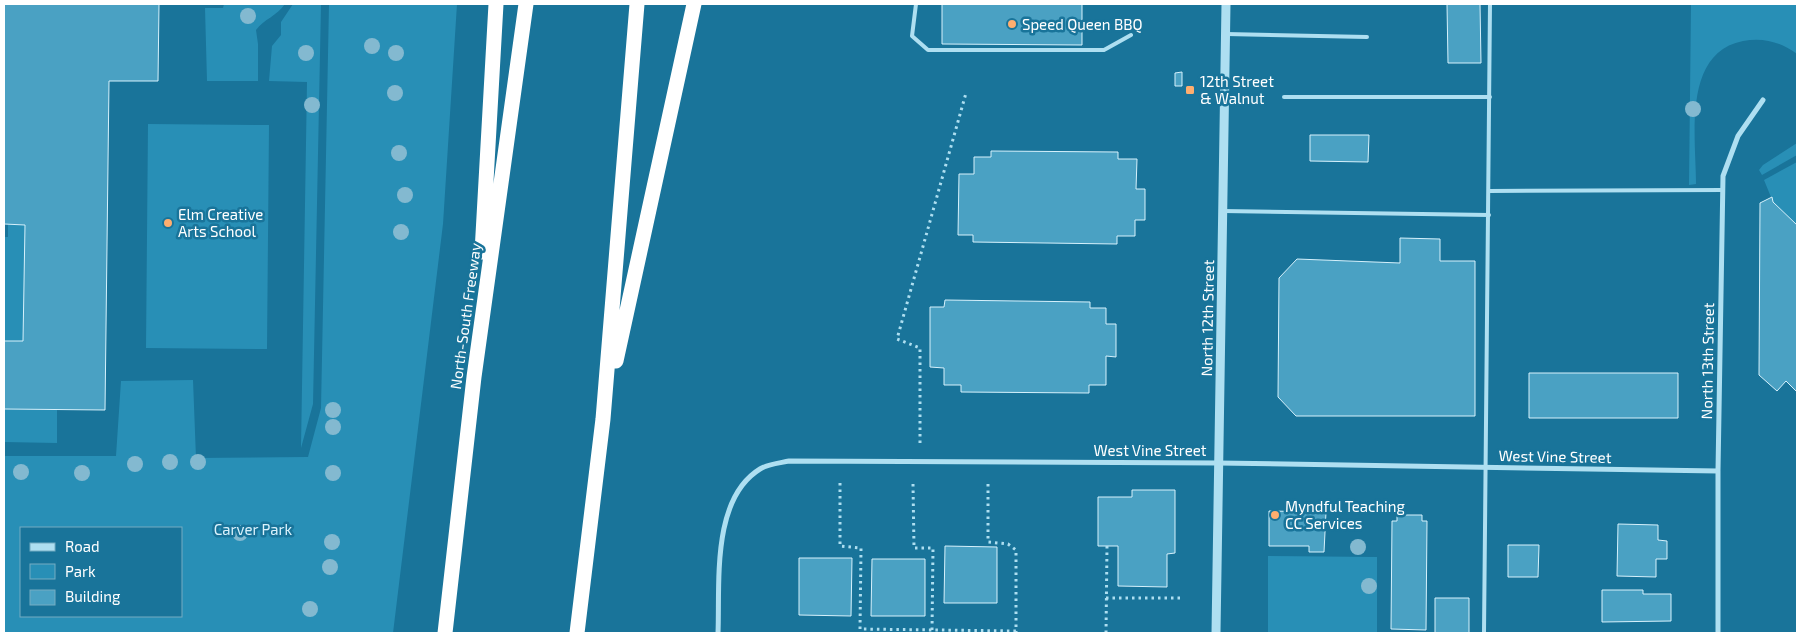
<svg xmlns="http://www.w3.org/2000/svg" width="1801" height="637" font-family="'Exo 2',sans-serif">
  <style>
    .green { fill: #288fb6; fill-rule: evenodd }
    .building { fill: #4aa1c3; stroke: #d6f1fc }
    .lines { fill: none; stroke-linecap: round; stroke-linejoin: round }
    .path { stroke: #aedff1; stroke-width: 3; stroke-dasharray: 2.5 4; stroke-linecap: butt }
    .service { stroke: #aedff1; stroke-width: 4 }
    .minor { stroke: #aedff1; stroke-width: 5 }
    .tertiary { stroke: #aedff1; stroke-width: 9 }
    .motorway { stroke: #fff; stroke-width: 15 }
    .tree { fill: #83b9d0 }
    .poi-dot { fill: #ffae6f; stroke: #19749a; stroke-width: 2 }
    .labels { text-anchor: middle; dominant-baseline: central; stroke-width: 5; stroke-linejoin: round; paint-order: stroke }
    .poi-label { font-size: 15px; fill: #fff; stroke: #19749a; text-anchor: start }
    .street-label { font-size: 15px; fill: #fff; stroke: #19749a }
    .park-label { font-size: 15px; fill: #daf2fc; stroke: #19749a }
  </style>
  <rect width="100%" height="100%" fill="#19749a"/>
  <path class="green" d="M224,4H285C277,16 264,19 256,30L258,44V81H207L205,8H223Z
    M293,4H321L313,404L301,448L307,82L269,81L272,46L281,35V22Z
    M329,4H457L443,224L393,633H4V456H116L121,381L193,380L196,458L308,457L321,408ZM181,528V616H21V528Z
    M1691,4H1797V54C1781,42 1763,37 1743,41C1682,53 1696,138 1696,184L1689,185Z
    M148,124L269,125L267,349L146,348Z
    M1797,143V155L1762,175L1759,170L1763,165Z
    M1797,162V225L1773,202L1764,180Z
    M8,224L25,225L23,341H4V237H8Z
    M4,409L57,410V443L4,442Z
    M1268,556L1377,557V633H1268Z"/>
  <path class="building" d="M4,4H159L158,81H109L105,410L4,409V341H23L25,225L4,224Z
    M942,4H1082V45L942,44Z
    M1447,4H1480L1481,63H1448Z
    M1182,72V86H1175V73Z
    M1310,135H1369L1368,162L1310,161Z
    M991,151L1118,152V159H1137L1136,189H1145V220H1135V236H1117V244L973,242V235H958L959,174H974V157H991Z
    M1772,197L1773,202L1797,225V392L1786,381L1777,391L1759,375L1760,203Z
    M1400,238L1440,239V261H1475V416H1296L1278,397L1279,278L1297,259L1400,263Z
    M945,300L1090,302V308H1106V324H1116V357L1106,356V385H1089V393L961,392V385H944V368L930,367V307H944Z
    M1529,373H1678V418H1529Z
    M1132,490H1175V553L1167,554V587L1118,586V546H1098V497H1132Z
    M1269,511L1326,512L1324,552H1309V546H1269Z
    M1397,515H1422V521H1427L1426,630L1391,629L1392,521H1397Z
    M1618,524L1658,525V540L1667,541V559H1656V577L1617,576Z
    M1508,545H1539L1538,577H1508Z
    M945,546L997,547V603H944Z
    M799,558H852L851,616L799,615Z
    M872,559H925V616H871Z
    M1602,590H1643V594H1671V621L1602,622Z
    M1435,598H1469V633H1435Z"/>
  <g class="lines">
    <path class="path" d="M920,443V348L897,339L966,93
      M840,483V546L861,548L860,629L1016,631
      M913,484L914,548H933L932,630
      M988,484V542L1008,544L1016,550V633
      M1106,598H1181
      M1106,633L1107,546"/>
    <path class="service" d="M916,4L912,36L928,50H1104L1131,35
      M1226,34L1367,37
      M1284,97H1490
      M1489,191L1723,190
      M1223,211L1489,215
      M1484,633L1490,4"/>
    <path class="minor" d="M718,633C720,584 711,499 760,469C768,464 780,463 789,461L1218,463L1718,471
      M1718,633V471L1723,176L1738,136L1763,100"/>
    <path class="tertiary" d="M1216,633L1226,4"/>
    <path class="motorway" d="M482,252L496,4
      M616,361L694,4
      M445,633L474,377L526,4
      M577,633L603,419L637,4"/>
  </g>
  <g class="tree">
    <circle cx="248" cy="16" r="8"/>
    <circle cx="372" cy="46" r="8"/>
    <circle cx="306" cy="53" r="8"/>
    <circle cx="396" cy="53" r="8"/>
    <circle cx="395" cy="93" r="8"/>
    <circle cx="312" cy="105" r="8"/>
    <circle cx="1693" cy="109" r="8"/>
    <circle cx="399" cy="153" r="8"/>
    <circle cx="405" cy="195" r="8"/>
    <circle cx="401" cy="232" r="8"/>
    <circle cx="333" cy="410" r="8"/>
    <circle cx="333" cy="427" r="8"/>
    <circle cx="170" cy="462" r="8"/>
    <circle cx="198" cy="462" r="8"/>
    <circle cx="135" cy="464" r="8"/>
    <circle cx="21" cy="472" r="8"/>
    <circle cx="82" cy="473" r="8"/>
    <circle cx="333" cy="473" r="8"/>
    <circle cx="240" cy="533" r="8"/>
    <circle cx="332" cy="542" r="8"/>
    <circle cx="1358" cy="547" r="8"/>
    <circle cx="330" cy="567" r="8"/>
    <circle cx="1369" cy="586" r="8"/>
    <circle cx="310" cy="609" r="8"/>
  </g>
  <g class="poi-dot">
    <circle cx="1012" cy="24" r="5"/>
    <rect x="1185" y="85" width="10" height="10" rx="2.5"/>
    <circle cx="168" cy="223" r="5"/>
    <circle cx="1275" cy="515" r="5"/>
  </g>
  <g class="labels">
    <g class="poi-label">
      <text x="1022" y="24">Speed Queen BBQ</text>
      <text x="1200" y="81">12th Street<tspan x="1200" dy="17">&amp; Walnut</tspan></text>
      <text x="178" y="214">Elm Creative<tspan x="178" dy="17">Arts School</tspan></text>
      <text x="1285" y="506">Myndful Teaching<tspan x="1285" dy="17">CC Services</tspan></text>
    </g>
    <g class="street-label">
      <text transform="translate(465 316) rotate(-82)">North-South Freeway</text>
      <text transform="translate(1207 318) rotate(-89)">North 12th Street</text>
      <text transform="translate(1707 361) rotate(-89)">North 13th Street</text>
      <text x="1150" y="450">West Vine Street</text>
      <text transform="translate(1555 456) rotate(1)">West Vine Street</text>
    </g>
    <g class="park-label">
      <text x="253" y="529">Carver Park</text>
    </g>
  </g>
  <rect width="1801" height="637" fill="none" stroke="#ffffff" stroke-width="10"/>
  <rect x="20" y="527" width="162" height="90" fill="#19749a" stroke="#75acc2"/>
  <rect x="30" y="543" width="25" height="8" fill="#aedff1" stroke="#75acc2"/>
  <text x="65" y="552" font-size="15" fill="#ffffff">Road</text>
  <rect x="30" y="564" width="25" height="15" fill="#288fb6" stroke="#75acc2"/>
  <text x="65" y="577" font-size="15" fill="#ffffff">Park</text>
  <rect x="30" y="590" width="25" height="15" fill="#4aa1c3" stroke="#75acc2"/>
  <text x="65" y="602" font-size="15" fill="#ffffff">Building</text>
</svg>
